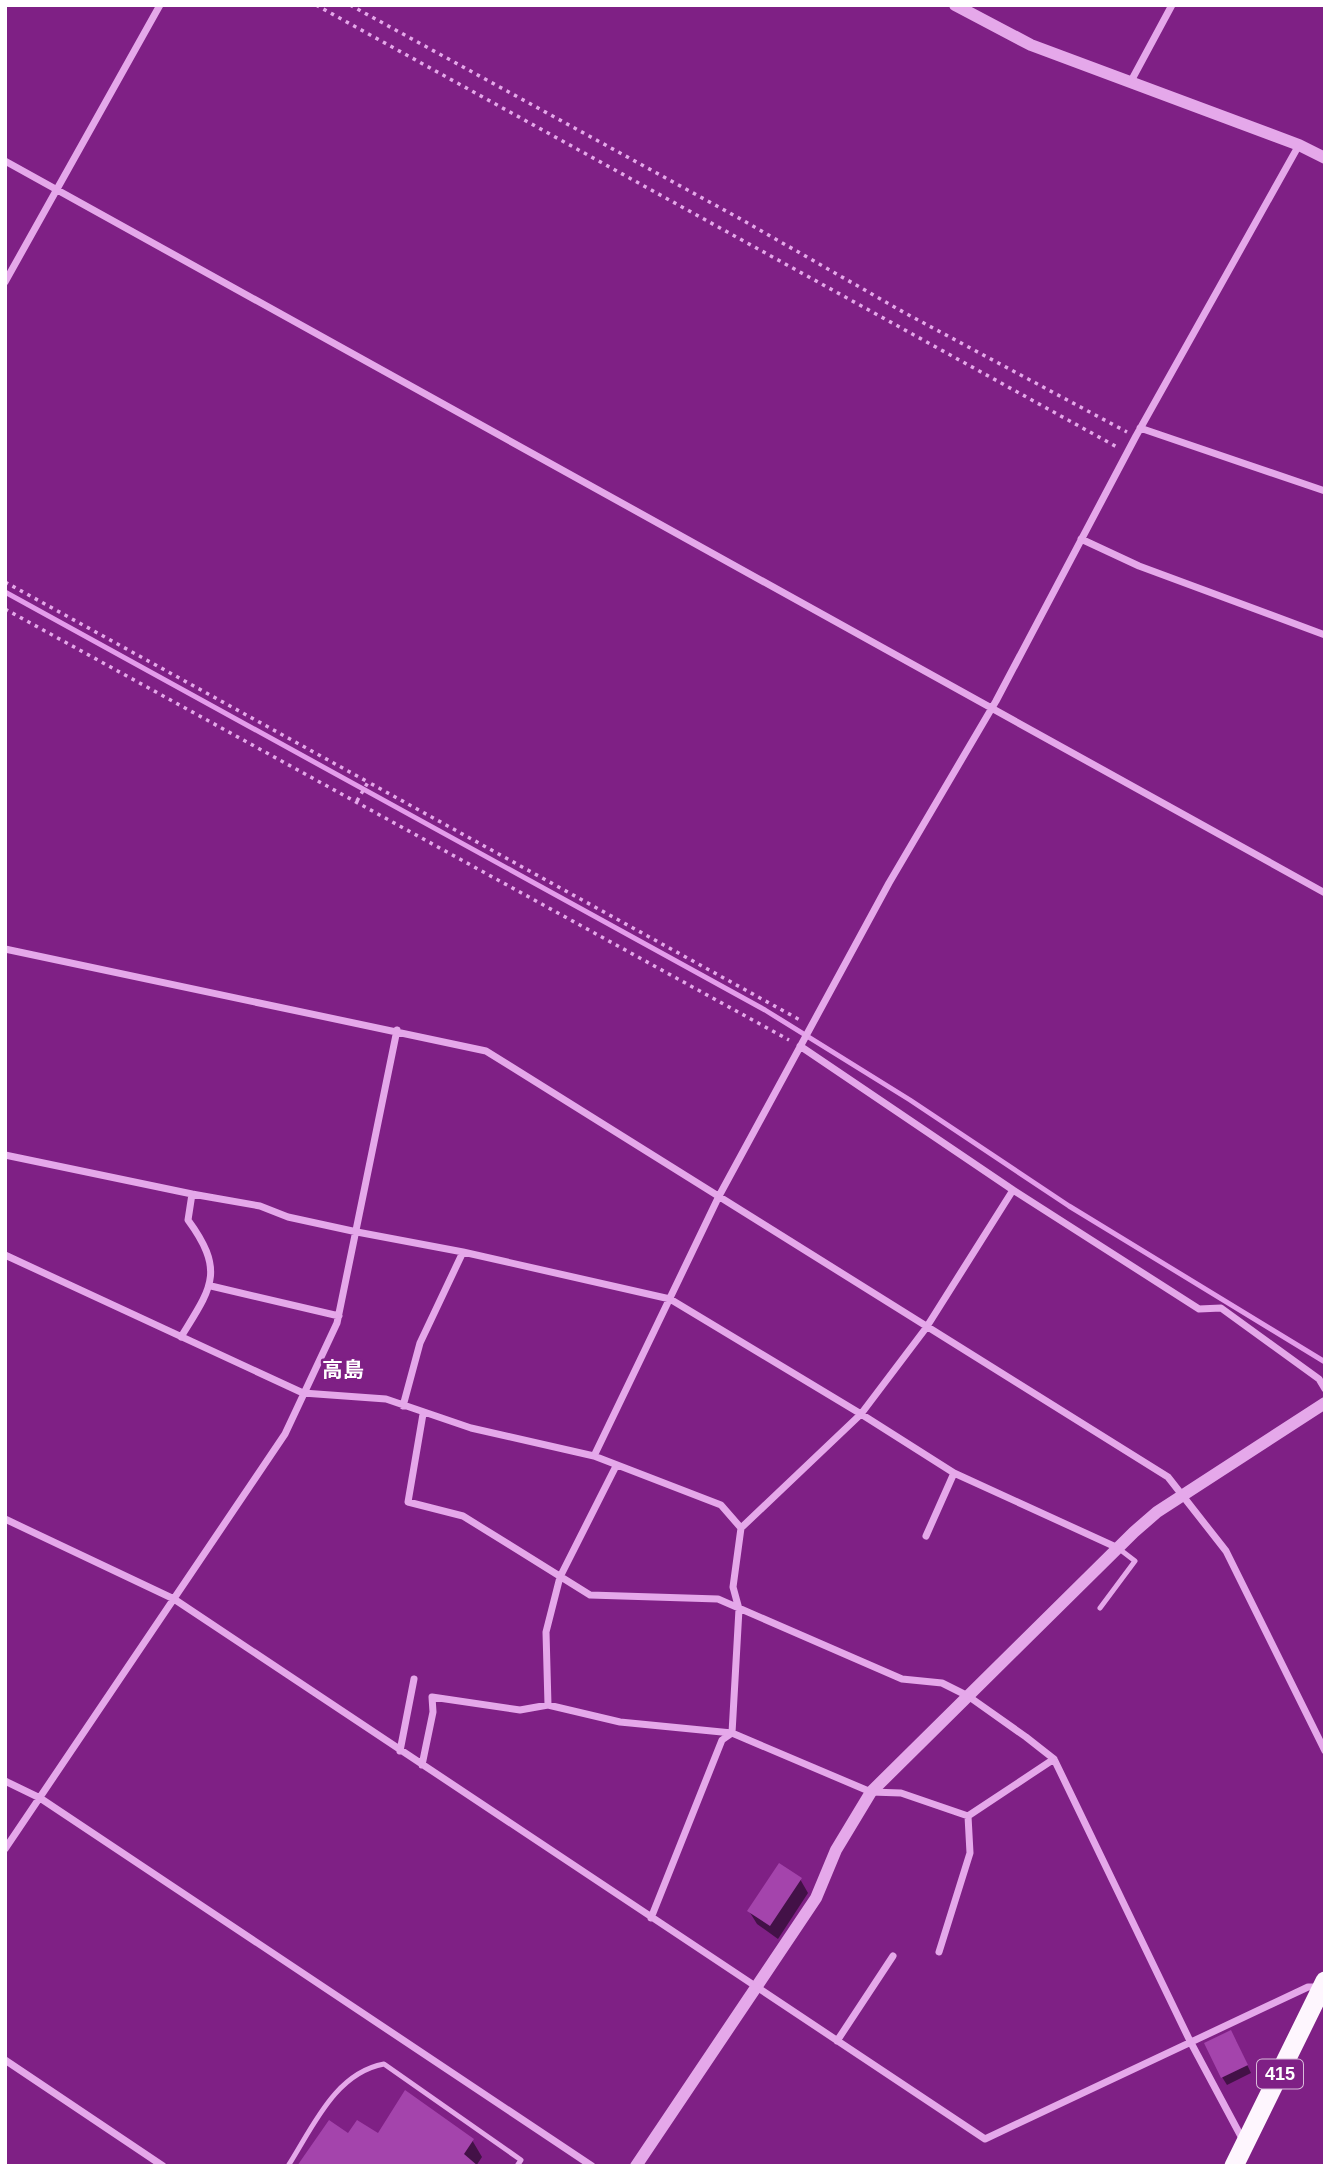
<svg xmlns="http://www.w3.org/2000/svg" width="1330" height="2171" font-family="Helvetica,'Noto Sans JP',sans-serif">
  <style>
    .shadow { fill: #0007 }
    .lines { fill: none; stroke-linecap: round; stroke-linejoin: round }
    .stream { stroke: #e49ceb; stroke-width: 5 }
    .building { fill: #a444ac }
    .path { stroke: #e5a8ea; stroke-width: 3.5; stroke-dasharray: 3.5 5; stroke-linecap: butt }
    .service { stroke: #e5a8ea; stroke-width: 5 }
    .minor { stroke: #e5a8ea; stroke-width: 7 }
    .tertiary { stroke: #e5a8ea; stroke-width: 12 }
    .trunk { stroke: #fef6fe; stroke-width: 19 }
    .labels { text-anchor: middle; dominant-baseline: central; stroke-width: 5; stroke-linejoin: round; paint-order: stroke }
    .shield { fill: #7f2085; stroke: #d9bcda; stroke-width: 2 }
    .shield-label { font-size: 18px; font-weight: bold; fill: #fff }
    .neighbourhood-label { font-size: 21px; font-weight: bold; fill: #fff; stroke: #7f2085 }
  </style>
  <rect width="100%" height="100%" fill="#7f2085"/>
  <path class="shadow" d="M800,1879L808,1893L778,1939L757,1924L749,1911Z
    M1236,2041L1251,2073L1227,2085L1222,2077Z
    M379,2135L472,2140L482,2157L476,2166Z"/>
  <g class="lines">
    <path class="stream" d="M5,592L765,1010L910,1100L1069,1206L1325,1362"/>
  </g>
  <path class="building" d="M779,1863L802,1878L770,1926L747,1911Z
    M1231,2030L1248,2065L1221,2078L1204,2043Z
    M405,2090L474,2139L464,2154L478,2166H297L329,2120L348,2133L357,2120L378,2133Z"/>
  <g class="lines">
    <path class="path" d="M316,5L1117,447
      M350,5L737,217L905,313L1127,432
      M5,582L368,782
      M5,609L789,1040
      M357,801L368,782L800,1020"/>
    <path class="service" d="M1100,1608L1135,1561L1118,1548
      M288,2166C313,2127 335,2073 384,2064L521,2160L517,2166"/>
    <path class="minor" d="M1130,83L1172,5
      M5,161L1325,893
      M5,282L160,5
      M1140,428L1325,491
      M1081,539L1139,566L1325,635
      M5,949L486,1051L1168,1477L1226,1551L1325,1751
      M800,1046L1013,1190
      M5,1155L192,1194L188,1220C226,1272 211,1288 181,1337
      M192,1194L260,1206L288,1217L357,1232L463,1252L420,1343L403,1406
      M463,1252L670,1299L861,1414L926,1328L1013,1190L1199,1309L1221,1308L1319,1379L1325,1389
      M5,1255L303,1393L386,1399L471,1428L594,1456L721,1505L741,1528L733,1587L739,1609L732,1733
      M211,1286L339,1316
      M423,1414L408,1502L463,1516L590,1595L718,1599L902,1679L942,1683L968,1696L1026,1737L1054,1759L1190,2041L1244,2142
      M594,1456L719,1196L889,883L996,701L1136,436L1299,145
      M954,1473L1118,1548
      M5,1519L174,1599L985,2139L1308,1987H1318
      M741,1528L861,1414L954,1473L926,1536
      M548,1705L546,1632L560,1577L616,1466
      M400,1751L414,1679
      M422,1765L433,1712L432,1697L520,1710L548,1705L620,1722L732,1733L871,1792L901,1793L968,1816
      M5,1781L40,1798L592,2166
      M5,1849L285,1434L337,1323L397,1030
      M651,1918L722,1740L732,1733
      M939,1952L970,1853L968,1816L1054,1759
      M837,2041L893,1956
      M5,2060L163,2166"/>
    <path class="tertiary" d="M955,5L1031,45L1299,145L1325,158
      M636,2166L816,1898L836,1850L871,1792L1134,1532L1157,1512L1325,1403"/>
    <path class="trunk" d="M1234,2166L1325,1981"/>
  </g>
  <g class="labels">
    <rect class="shield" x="1257" y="2059.5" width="46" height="29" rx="5"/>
    <g class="shield-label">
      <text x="1280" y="2074">415</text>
    </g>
    <g class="neighbourhood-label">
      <text x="343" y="1369">高島</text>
    </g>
  </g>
  <rect width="1330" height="2171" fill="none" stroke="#ffffff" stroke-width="14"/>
</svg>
